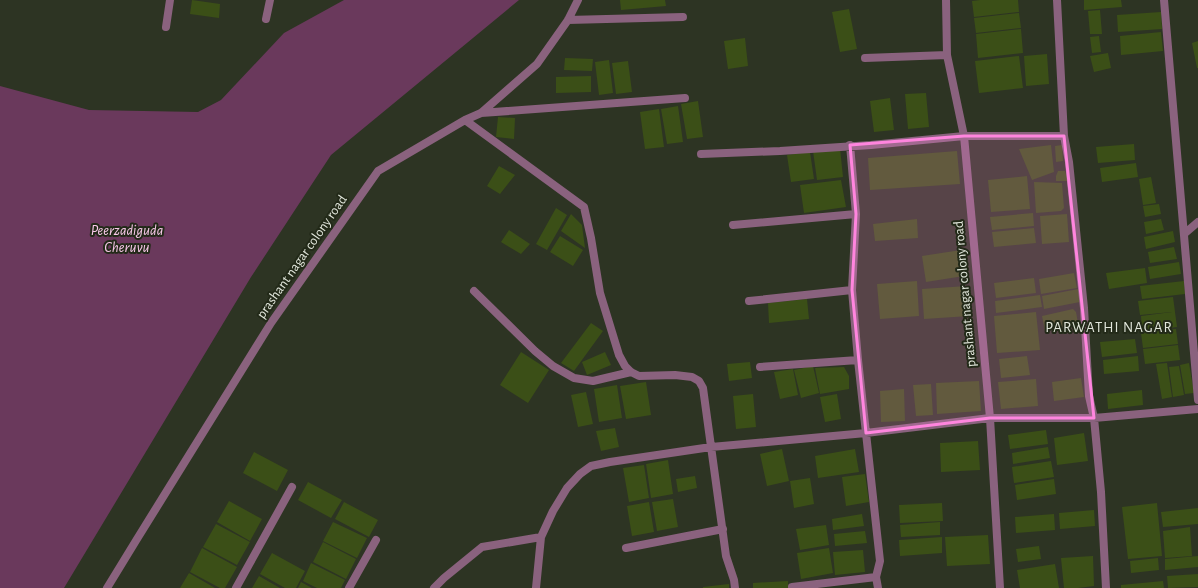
<svg xmlns="http://www.w3.org/2000/svg" width="1198" height="588" font-family="'Alegreya Sans',sans-serif">
  <style>
    .water { fill: #6a395c }
    .building { fill: #3b4f17 }
    .lines { fill: none; stroke-linecap: round; stroke-linejoin: round }
    .street { stroke: #8a627e; stroke-width: 8 }
    .marked { fill: #ff85de; fill-opacity: 0.2; stroke: #ff85de; stroke-width: 3; stroke-linejoin: round }
    .labels { text-anchor: middle; dominant-baseline: central; stroke-width: 4; stroke-linejoin: round; paint-order: stroke }
    .street-label { font-size: 14px; fill: #e1e6db; stroke: #232a19 }
    .water-label { font-size: 15px; font-style: italic; fill: #f9c9ea; stroke: #232a19 }
    .neighbourhood-label { font-size: 15px; letter-spacing: 1px; fill: #e1e6db; stroke: #232a19 }
  </style>
  <rect width="100%" height="100%" fill="#2d3423"/>
  <path class="water" d="M344,0H519L331,155L251,277L64,588H0V86L89,110L198,112L221,100L284,33Z"/>
  <path class="building" d="M192,0L220,4L219,18L190,14Z
    M620,0H665L666,6L621,10Z
    M980,0H1018L1019,12L974,17L972,1Z
    M1084,0H1121L1122,7L1084,10Z
    M849,9L857,49L840,52L832,12Z
    M1100,10L1102,34H1090L1088,11Z
    M1161,12L1162,29L1118,32L1117,15Z
    M1019,13L1021,28L976,33L974,18Z
    M1021,29L1023,53L978,58L976,34Z
    M1161,32L1163,51L1121,55L1120,36Z
    M1099,36L1101,52L1092,53L1090,37Z
    M745,38L748,66L728,69L724,41Z
    M1198,41V68H1197L1192,43Z
    M1108,53L1111,68L1094,72L1090,56Z
    M1047,54L1049,84L1026,86L1024,56Z
    M1019,56L1023,88L979,93L975,61Z
    M565,58L593,59L592,71L564,70Z
    M609,60L613,93L599,95L595,62Z
    M628,61L632,92L616,94L612,63Z
    M591,76V92L556,93V77Z
    M926,93L929,127L908,129L905,94Z
    M890,98L894,130L874,132L870,101Z
    M698,101L703,137L687,139L681,104Z
    M678,106L683,142L667,144L661,109Z
    M659,109L664,147L645,149L640,112Z
    M498,117L515,118L514,139L496,137Z
    M1134,144L1135,160L1098,163L1096,147Z
    M1051,145L1054,172L1032,180L1019,149Z
    M1062,145L1063,161L1056,162L1055,146Z
    M840,148L843,177L817,180L813,151Z
    M957,151L960,184L870,190L868,158Z
    M810,152L814,179L791,182L787,155Z
    M1136,163L1138,177L1102,182L1100,168Z
    M499,166L515,175L500,194L487,186Z
    M1058,171H1065L1068,181H1056V176Z
    M1027,176L1030,209L991,212L988,180Z
    M1151,177L1156,203L1143,205L1139,179Z
    M841,180L846,207L804,213L800,185Z
    M1034,182L1062,183L1064,208L1061,211L1036,213Z
    M1159,204L1161,214L1145,217L1143,206Z
    M556,208L567,215L547,250L536,244Z
    M1033,213L1034,226L992,230L990,217Z
    M571,214L582,225L585,248L561,231Z
    M1067,214L1069,242L1042,244L1040,216Z
    M917,219L918,238L875,241L873,224Z
    M1161,219L1164,230L1146,234L1144,222Z
    M1034,228L1036,243L994,247L992,232Z
    M509,230L530,244L521,254L501,242Z
    M1173,231L1175,242L1146,249L1144,237Z
    M560,236L583,250L573,266L550,252Z
    M1174,247L1177,259L1150,263L1148,252Z
    M961,250L964,276L926,282L922,256Z
    M1179,262L1181,274L1150,279L1148,267Z
    M1145,268L1147,283L1109,289L1106,273Z
    M1074,273L1077,288L1041,294L1039,279Z
    M1034,278L1036,293L996,298L994,283Z
    M917,281L919,316L880,319L877,284Z
    M1184,281L1185,294L1142,299L1140,286Z
    M967,286L969,316L924,319L922,289Z
    M1078,289L1080,302L1044,309L1042,296Z
    M1040,295L1042,307L996,313L995,301Z
    M1173,297L1177,327L1142,331L1141,316L1172,312L1140,315L1138,301Z
    M807,299L809,319L769,323L768,303Z
    M1073,309L1076,312L1078,323L1045,331L1042,316Z
    M1036,312L1040,350L997,353L994,316Z
    M591,323L603,331L574,371L561,363Z
    M1176,329L1178,344L1143,348L1141,333Z
    M1135,339L1137,353L1102,357L1100,342Z
    M1178,345L1180,360L1145,364L1143,349Z
    M521,352L549,370L528,403L500,385Z
    M605,352L611,365L587,375L582,362Z
    M1027,356L1030,375L1001,378L999,359Z
    M1138,356L1139,371L1104,374L1103,360Z
    M750,362L752,378L729,381L727,364Z
    M1167,363L1172,397L1162,399L1156,364Z
    M1189,363L1194,393L1185,394L1180,365Z
    M813,366L819,393L801,398L794,370Z
    M1179,366L1184,395L1173,397L1169,367Z
    M844,367L849,376V389L820,394L815,368Z
    M793,369L798,395L780,399L774,372Z
    M1081,378L1084,397L1054,401L1052,382Z
    M1036,379L1038,406L1001,409L998,382Z
    M979,381L981,411L937,414L936,383Z
    M646,382L651,415L626,419L620,386Z
    M931,384L933,415L916,416L913,385Z
    M617,385L622,418L599,422L594,389Z
    M904,389L905,421L881,422L880,391Z
    M1142,390L1143,405L1108,409L1107,394Z
    M586,392L593,424L578,427L571,395Z
    M753,394L756,427L736,429L733,396Z
    M837,394L841,419L825,422L820,397Z
    M615,428L619,447L601,451L596,431Z
    M1046,430L1048,444L1010,449L1008,435Z
    M1084,433L1088,461L1057,465L1054,438Z
    M978,441L980,470L941,472L940,443Z
    M1048,447L1050,458L1013,464L1012,453Z
    M782,449L789,481L767,486L760,454Z
    M855,449L859,472L818,478L815,456Z
    M254,452L288,470L277,491L243,473Z
    M668,460L673,494L651,498L646,464Z
    M1051,461L1054,477L1014,483L1012,467Z
    M644,465L649,498L629,502L623,468Z
    M865,474L869,502L846,506L842,477Z
    M695,476L697,488L678,492L676,479Z
    M810,478L814,504L794,508L790,481Z
    M1054,479L1056,494L1017,500L1015,485Z
    M308,482L342,500L331,518L298,500Z
    M673,499L678,527L657,531L652,502Z
    M229,501L262,519L250,541L217,522Z
    M344,502L378,520L369,537L335,519Z
    M649,502L654,532L632,536L627,506Z
    M942,503L943,521L900,523L899,505Z
    M1157,503L1162,556L1128,559L1122,507Z
    M1198,508V524L1163,527L1161,512Z
    M1094,510L1095,526L1060,529L1059,513Z
    M862,514L864,526L833,530L832,519Z
    M1054,514L1055,530L1016,533L1015,517Z
    M333,522L367,538L357,558L323,541Z
    M940,522V535L901,537L900,525Z
    M216,524L250,542L237,565L203,547Z
    M826,525L829,545L800,550L796,529Z
    M1190,527L1192,556L1165,558L1163,531Z
    M865,531L867,543L835,546L834,534Z
    M988,535L990,564L947,566L945,537Z
    M942,537V553L900,556L899,540Z
    M323,542L356,559L346,579L313,562Z
    M1039,546L1041,559L1018,562L1016,549Z
    M202,548L237,567L225,588H220L190,572Z
    M829,548L833,573L801,579L797,553Z
    M863,550L865,572L835,575L833,552Z
    M272,553L305,571L296,588H285L260,574Z
    M1093,556L1094,586L1078,588H1064L1061,558Z
    M1198,556V567L1165,570V559Z
    M1158,558L1159,570L1131,573L1130,561Z
    M311,563L345,580L341,588H317L303,581Z
    M1055,564L1059,588H1020L1017,570Z
    M189,573L215,588H180Z
    M1198,574V587L1168,588L1167,576Z
    M259,576L280,588H252Z
    M788,581V588H753V583Z
    M1163,581L1164,588H1121V585Z
    M301,582L312,588H298Z
    M729,584V588H703V587Z"/>
  <g class="lines">
    <path class="street" d="M946,0L947,55L964,136L990,418L1000,588
      M1057,0L1064,136L1069,162L1084,308L1089,396L1094,418L1101,492L1106,588
      M1164,0L1198,400
      M266,19L270,0
      M568,20L683,17
      M166,27L170,0
      M865,58L947,55
      M481,113L685,98
      M465,120L584,207L591,238L600,293L619,355L625,366L631,372L639,376L675,375L692,377L699,381L703,388L726,556L734,580L735,588
      M850,145L856,214L852,290L858,360L880,561L876,577L878,588
      M701,154L780,151L871,145L964,136H1064
      M733,225L856,214
      M1184,234L1198,222
      M474,291L535,351L553,366L574,378L593,381L631,372
      M749,301L852,290
      M760,367L858,360
      M626,548L723,529
      M792,587L876,577
      M107,588L137,539L271,323L378,171L465,120L481,113L537,64L568,20L578,0
      M236,588L292,487
      M349,588L376,540
      M434,588L444,578L482,547L541,537
      M536,588L541,537L553,511L567,488L580,474L591,466L610,462L711,447L866,433L990,418H1094L1198,409"/>
  </g>
  <path class="marked" d="M964,136H1064L1094,418H990L866,433L852,290L856,214L850,145Z"/>
  <g class="labels">
    <g class="street-label">
      <text transform="translate(302 257) rotate(-55)">prashant nagar colony road</text>
      <text transform="translate(965 294) rotate(-95)">prashant nagar colony road</text>
    </g>
    <g class="water-label">
      <text x="127" y="230">Peerzadiguda<tspan x="127" dy="17">Cheruvu</tspan></text>
    </g>
    <g class="neighbourhood-label">
      <text x="1109" y="327">PARWATHI NAGAR</text>
    </g>
  </g>
</svg>
